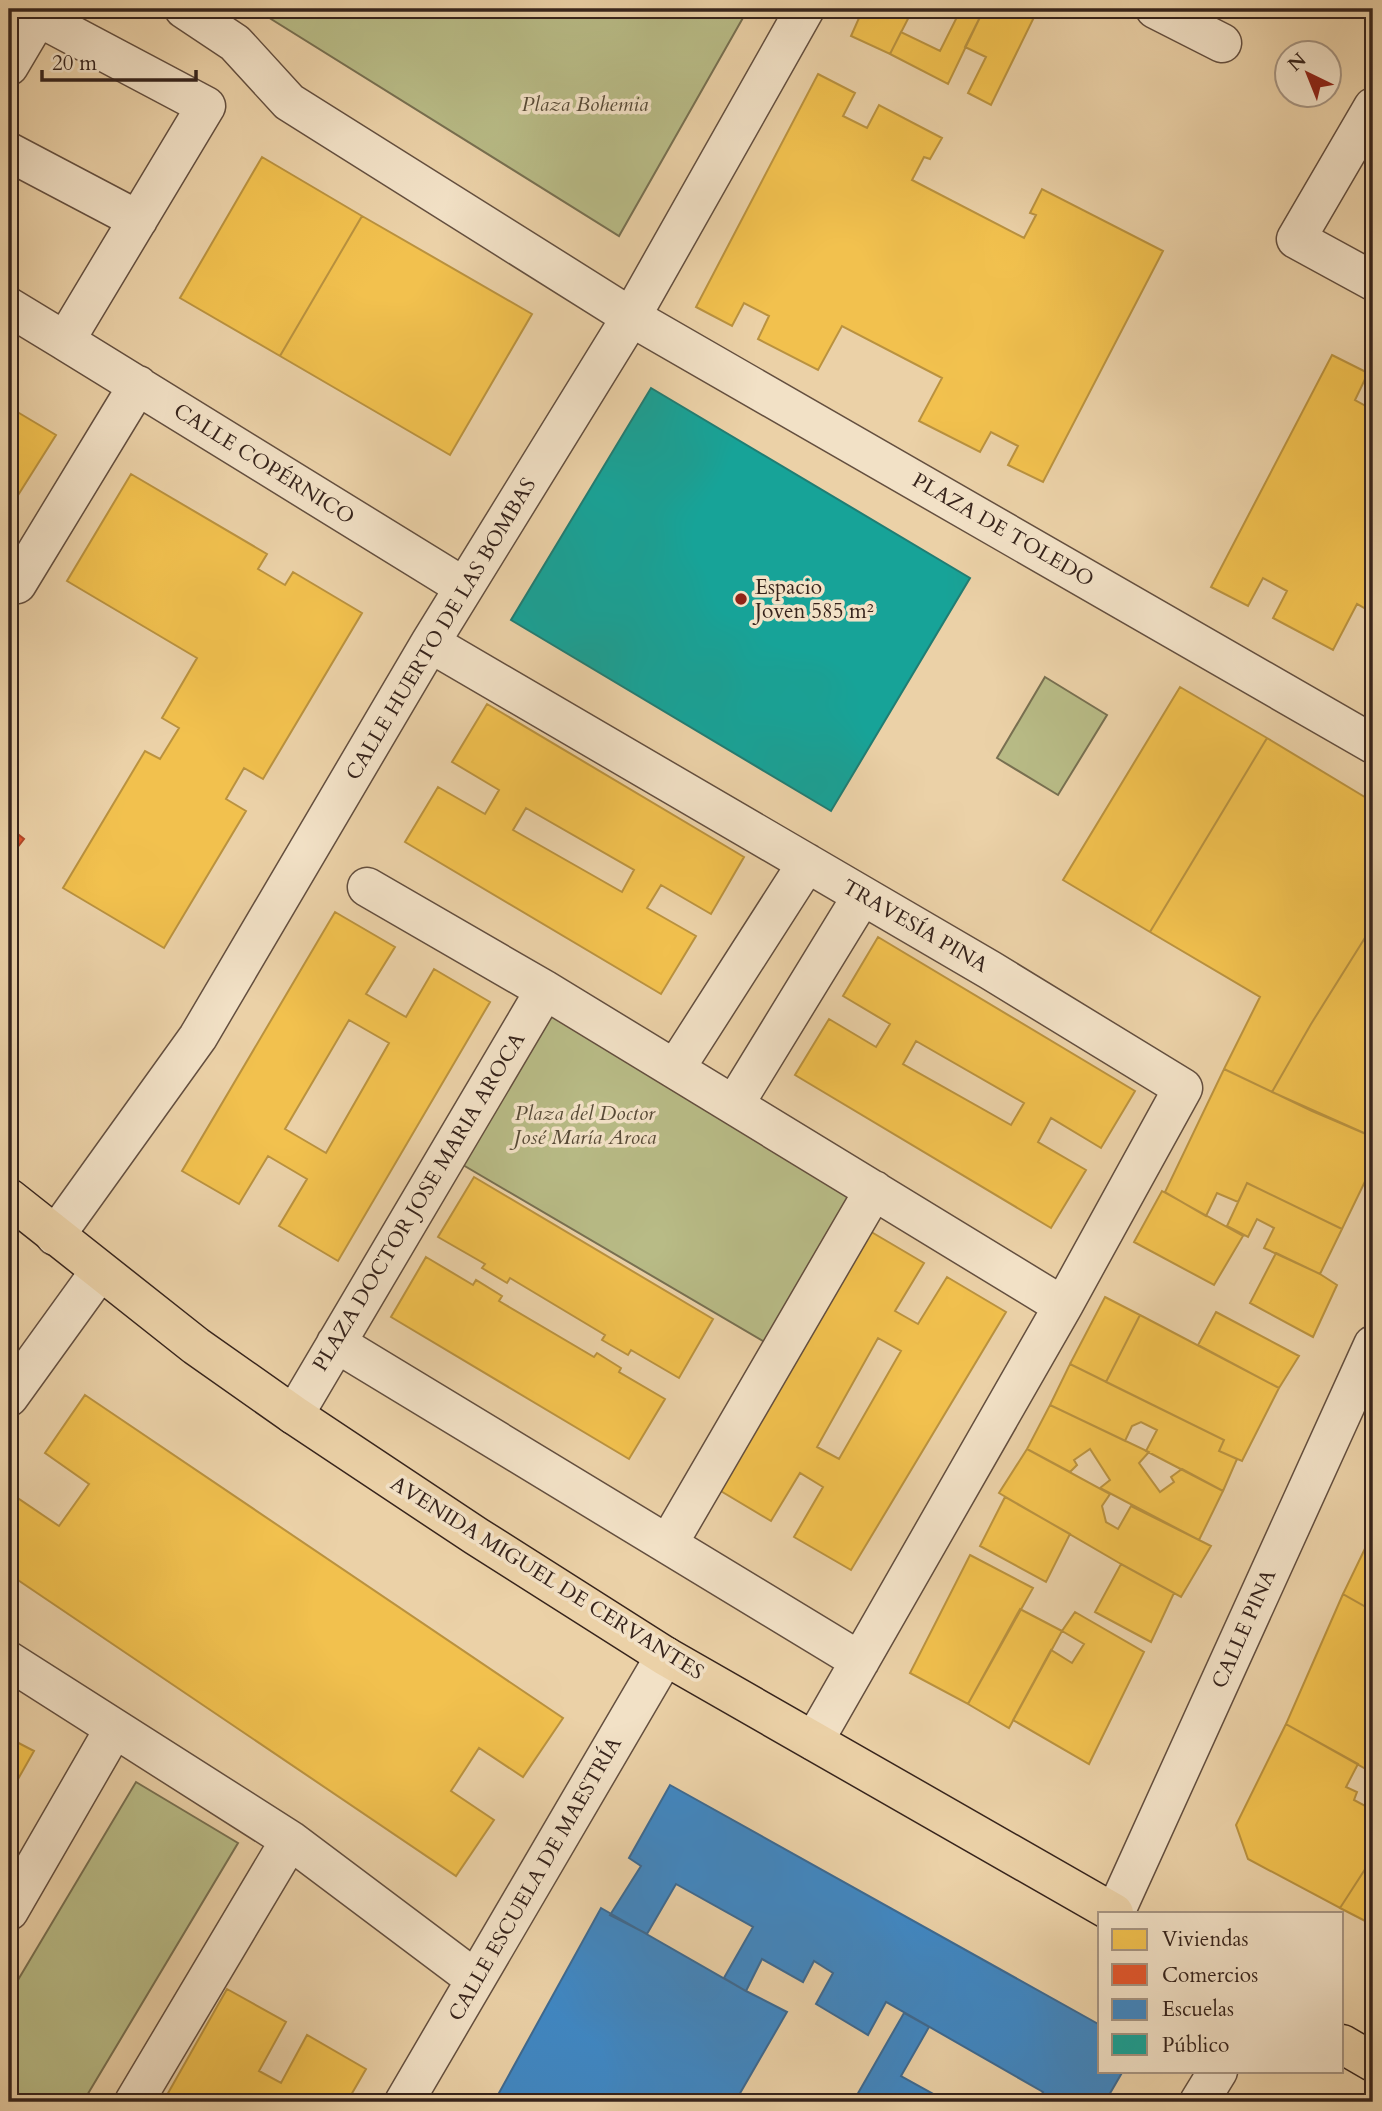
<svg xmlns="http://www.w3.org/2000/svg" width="1382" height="2111" font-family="Cardo,serif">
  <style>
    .green { fill: #b8bb86; stroke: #787051; stroke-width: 2 }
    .homes { fill: #f2c14e; stroke: #ba923f; stroke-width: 2; fill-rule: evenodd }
    .shops { fill: #e4572e; stroke: #b04829; stroke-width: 2 }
    .schools { fill: #3f88c5; stroke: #3d6a92; stroke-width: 2 }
    .public { fill: #17a398; stroke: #217d73; stroke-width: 2 }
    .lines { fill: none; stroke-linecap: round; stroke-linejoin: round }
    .minor-casing { stroke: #644f3f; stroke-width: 41 }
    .major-casing { stroke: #37241c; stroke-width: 41 }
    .minor { stroke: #f2e1c6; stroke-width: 38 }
    .major { stroke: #ebd1a7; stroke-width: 38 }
    .poi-dot { fill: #8f2418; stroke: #f2e1c6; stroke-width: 2.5 }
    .labels { text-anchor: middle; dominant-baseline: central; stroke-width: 7; stroke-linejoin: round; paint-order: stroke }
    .park-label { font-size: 21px; font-style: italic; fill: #574a36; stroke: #f2e1c6 }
    .street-label { font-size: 21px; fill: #37241c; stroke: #f2e1c6 }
    .poi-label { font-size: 21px; fill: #37241c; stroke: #f2e1c6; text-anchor: start }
  </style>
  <rect width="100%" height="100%" fill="#ebd1a7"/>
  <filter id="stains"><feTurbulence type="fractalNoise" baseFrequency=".00286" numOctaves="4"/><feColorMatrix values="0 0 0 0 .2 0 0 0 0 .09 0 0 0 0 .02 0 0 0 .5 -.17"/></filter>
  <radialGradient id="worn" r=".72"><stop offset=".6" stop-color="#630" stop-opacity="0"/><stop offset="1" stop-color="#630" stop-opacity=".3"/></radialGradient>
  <path class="green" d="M255,9H748L619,236Z
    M1045,677L1107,715L1058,795L997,758Z
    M545,990L874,1190L780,1351L446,1155Z
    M136,1782L238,1843L83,2102H9V1995Z"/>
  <path class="homes" d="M863,9H913L890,54L851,36Z
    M961,9H984L948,84L890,54L901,32L940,51Z
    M984,9H1038L991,105L968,93L986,57L965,47Z
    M1218,9H1240L1236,17Z
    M818,74L855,93L843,116L867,128L879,105L942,138L930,159L924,157L912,180L1024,238L1036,215L1030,213L1042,189L1163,251L1043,482L1008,465L1018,446L991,432L980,452L919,421L942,378L842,326L818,370L758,339L769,316L744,303L732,326L696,307Z
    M262,157L362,216L280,356L180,298Z
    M362,216L532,314L450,455L280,356Z
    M1332,355L1368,373L1355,400L1373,410V613L1357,604L1333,650L1273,618L1287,591L1263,578L1248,606L1211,587Z
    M9,407L56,435L15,500L9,497Z
    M131,474L267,554L258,569L285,585L293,572L362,613L263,779L244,768L226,799L246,811L164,948L63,888L145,751L160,759L179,728L162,718L197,658L67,581Z
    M1180,687L1267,738L1150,932L1063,880Z
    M487,704L744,857L711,914L661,885L647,908L696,936L661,994L405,842L438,787L485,814L499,790L452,762ZM526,808L634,870L622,892L513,830Z
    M1267,738L1373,802V925L1311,1024L1272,1092L1224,1069L1260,997L1150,932Z
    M335,912L395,947L366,994L406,1017L434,969L490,1002L338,1261L279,1226L307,1179L268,1156L239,1204L182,1171ZM349,1020L389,1043L326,1153L285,1129Z
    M1373,925V1137L1272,1092L1311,1024Z
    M878,937L1135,1091L1101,1148L1051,1118L1038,1142L1086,1170L1051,1228L795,1075L829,1019L876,1047L890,1024L843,996ZM916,1041L1024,1103L1011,1125L903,1064Z
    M1224,1069L1312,1111L1373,1137V1165L1342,1229L1247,1183L1238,1202L1217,1193L1206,1216L1165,1192Z
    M474,1177L713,1319L679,1378L631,1350L628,1355L602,1340L605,1335L510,1278L507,1283L482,1268L485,1264L438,1237Z
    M1247,1183L1342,1229L1320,1274L1264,1248L1274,1228L1257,1219L1248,1237L1227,1226Z
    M1162,1191L1243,1236L1214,1285L1134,1242Z
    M868,1230L924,1263L895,1311L918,1324L947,1277L1006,1312L851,1570L794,1537L823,1487L800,1473L771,1521L714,1487ZM878,1338L901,1351L839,1459L817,1447Z
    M1276,1253L1320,1274L1337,1285L1313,1337L1250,1303Z
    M426,1257L473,1285L476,1280L502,1296L499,1301L594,1357L597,1353L621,1368L619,1372L665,1399L629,1459L391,1317Z
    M1105,1297L1140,1315L1106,1382L1070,1364Z
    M1216,1312L1299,1356L1279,1388L1198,1345Z
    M1140,1315L1279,1388L1242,1461L1219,1451L1224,1440L1106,1382Z
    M1070,1364L1224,1440L1219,1451L1237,1459L1223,1491L1146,1451L1157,1430L1141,1422L1132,1426L1125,1441L1050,1405Z
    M85,1395L563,1718L523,1777L479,1748L451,1791L494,1820L456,1876L9,1574V1507L16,1497L59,1526L89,1484L45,1453Z
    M1050,1405L1149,1452L1139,1463L1160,1492L1174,1482L1171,1477L1182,1469L1223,1491L1199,1540L1100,1488L1110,1480L1090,1449L1074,1460L1077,1465L1070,1472L1027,1449Z
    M1027,1449L1110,1494L1102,1506L1106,1522L1118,1529L1131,1506L1211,1546L1181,1597L1121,1564L999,1493Z
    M1005,1497L1070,1534L1046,1582L980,1546Z
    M1373,1532V1611L1343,1594Z
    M970,1555L1033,1588L968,1704L910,1673Z
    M1121,1564L1174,1593L1151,1642L1095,1612Z
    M1343,1594L1373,1611V1773L1286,1724Z
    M1020,1609L1062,1631L1009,1728L968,1704Z
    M1075,1612L1144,1652L1089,1764L1013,1720L1051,1650L1072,1663L1084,1644L1062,1631Z
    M1286,1724L1358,1764L1346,1787L1357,1792L1354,1800L1373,1810V1857L1340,1908L1248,1859L1236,1825Z
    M9,1738L34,1751L9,1795Z
    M1373,1857V1925L1340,1908Z
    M227,1989L286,2022L259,2071L281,2083L307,2035L366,2069L347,2102H251L242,2098L240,2102H163Z"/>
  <path class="shops" d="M9,827L24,839L9,858Z"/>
  <path class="schools" d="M670,1785L1100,2025V2071H1123L1105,2102H1037L1043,2092L886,2002L868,2035L816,2004L833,1973L814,1961L803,1982L762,1959L746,1991L724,1978L753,1927L676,1884L647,1934L610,1915L641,1866L629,1858Z
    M601,1908L746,1991L787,2012L735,2102H494Z
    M904,2013L929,2027L901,2076L948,2102H853Z"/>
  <path class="public" d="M651,388L970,578L831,811L511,620Z"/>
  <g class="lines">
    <g class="minor-casing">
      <path id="minor" d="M184,9L235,43L289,102L631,317L1373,744
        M1155,9L1222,43
        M9,66L38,17L206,106L65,341L9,307
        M1373,107L1296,239L1373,281
        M9,152L138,220
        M65,341L464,587
        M17,584L138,385
        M430,643L990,970L1183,1088L1063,1306
        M367,887L545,990L1063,1306L814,1741
        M675,1069L807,863
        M734,1105L862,896
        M55,1236L198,1037L430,643L631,317L805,9
        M336,1343L860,1661
        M9,1397L100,1271
        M294,1415L545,990
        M668,1544L874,1190
        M9,1661L290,1840L475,1979
        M9,1911L114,1729
        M1115,1913L1373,1345
        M134,2102L290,1840
        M404,2102L665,1656
        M1199,2102L1218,2071"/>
    </g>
    <g class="major-casing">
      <path id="major" d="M9,1198L196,1346L294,1415L476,1536L665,1656L1114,1913
        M1342,2044L1373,2062"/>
    </g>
    <use href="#minor" class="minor"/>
    <use href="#major" class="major"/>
  </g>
  <circle class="poi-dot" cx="741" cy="599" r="7"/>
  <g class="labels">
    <g class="park-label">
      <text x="585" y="104">Plaza Bohemia</text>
      <text x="585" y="1113">Plaza del Doctor<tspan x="585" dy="24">José María Aroca</tspan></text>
    </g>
    <g class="street-label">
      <text transform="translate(264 464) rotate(32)">CALLE COPÉRNICO</text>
      <text transform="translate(1003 530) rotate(30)">PLAZA DE TOLEDO</text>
      <text transform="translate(441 629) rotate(-59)">CALLE HUERTO DE LAS BOMBAS</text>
      <text transform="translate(915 926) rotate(30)">TRAVESÍA PINA</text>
      <text transform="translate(419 1202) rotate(-59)">PLAZA DOCTOR JOSE MARIA AROCA</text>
      <text transform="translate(547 1578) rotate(32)">AVENIDA MIGUEL DE CERVANTES</text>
      <text transform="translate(1244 1629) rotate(-66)">CALLE PINA</text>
      <text transform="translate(535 1879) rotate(-60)">CALLE ESCUELA DE MAESTRÍA</text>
    </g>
    <g class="poi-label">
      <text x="755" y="587">Espacio<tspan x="755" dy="24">Joven 585 m²</tspan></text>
    </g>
  </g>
  <rect width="1382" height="2111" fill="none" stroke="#ebd1a7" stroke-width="35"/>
  <rect x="10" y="10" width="1361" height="2090" fill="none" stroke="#37241c" stroke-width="3.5"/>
  <rect x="18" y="18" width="1347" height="2076" fill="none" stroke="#37241c" stroke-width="2"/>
  <rect x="1098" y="1912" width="245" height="161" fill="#f2e1c6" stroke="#a79582" stroke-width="2"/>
  <rect x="1112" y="1929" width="35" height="21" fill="#f2c14e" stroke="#a79582" stroke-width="2"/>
  <text x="1162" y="1946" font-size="21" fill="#37241c">Viviendas</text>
  <rect x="1112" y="1964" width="35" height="21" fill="#e4572e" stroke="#a79582" stroke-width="2"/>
  <text x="1162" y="1982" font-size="21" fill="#37241c">Comercios</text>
  <rect x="1112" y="1999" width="35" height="21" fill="#3f88c5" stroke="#a79582" stroke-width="2"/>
  <text x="1162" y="2016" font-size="21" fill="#37241c">Escuelas</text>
  <rect x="1112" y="2034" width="35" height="21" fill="#17a398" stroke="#a79582" stroke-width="2"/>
  <text x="1162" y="2052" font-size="21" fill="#37241c">Público</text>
  <g transform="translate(1308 74) rotate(317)"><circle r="33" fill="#f2e1c6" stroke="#a79582" stroke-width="2"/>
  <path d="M0-5L12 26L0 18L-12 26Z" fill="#8f2418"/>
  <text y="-10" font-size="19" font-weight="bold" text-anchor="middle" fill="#37241c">N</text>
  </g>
  <path d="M42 70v10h154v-10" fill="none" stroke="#37241c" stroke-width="3.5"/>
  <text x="52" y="70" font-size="21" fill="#37241c" stroke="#f2e1c6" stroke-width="5" paint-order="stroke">20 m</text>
  <rect width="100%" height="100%" filter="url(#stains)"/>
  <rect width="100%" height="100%" fill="url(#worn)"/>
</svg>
